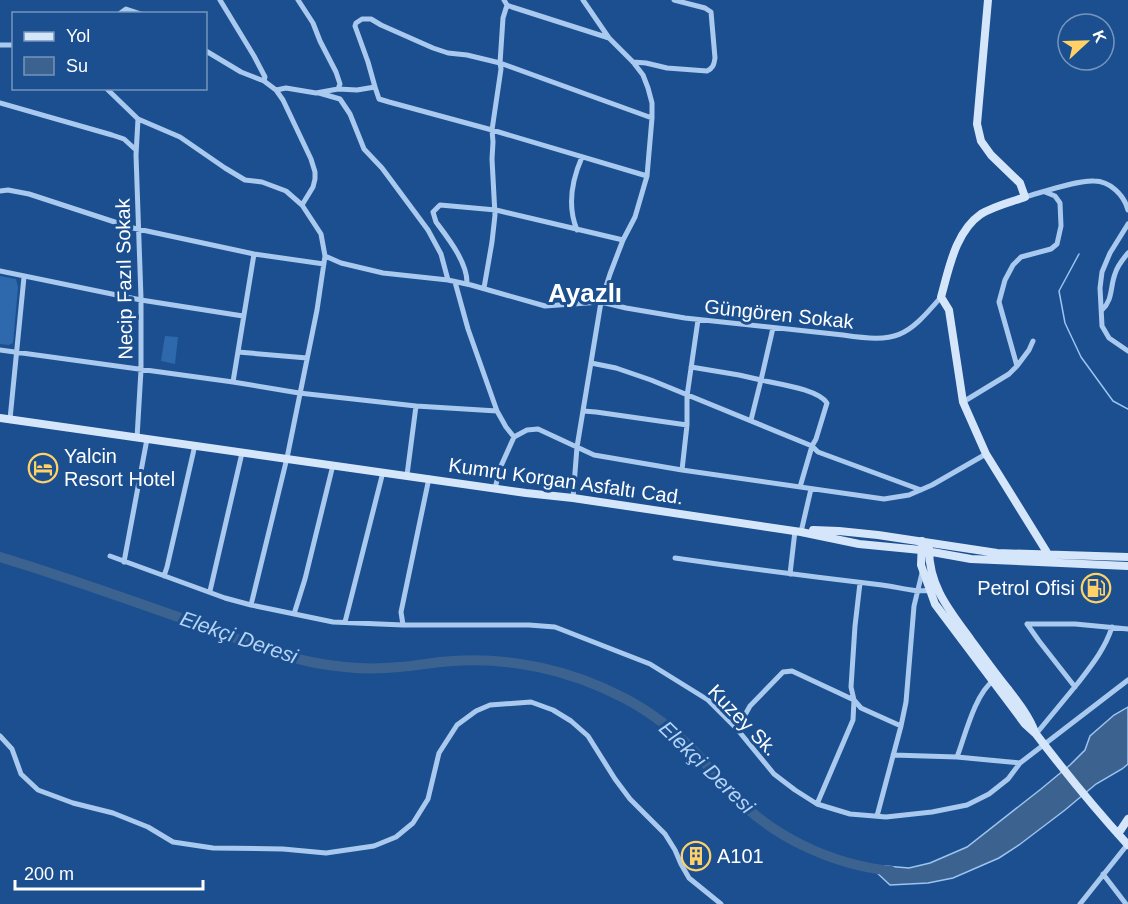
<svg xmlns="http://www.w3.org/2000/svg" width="1128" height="904" font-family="Arial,sans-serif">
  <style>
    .green { fill: #2e69ad }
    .water { fill: #3c6290; stroke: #9cc4f0; stroke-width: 1.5 }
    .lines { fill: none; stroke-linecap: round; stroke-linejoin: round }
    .stream { stroke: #9cc4f0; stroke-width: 1.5 }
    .river { stroke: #3c6290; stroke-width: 10 }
    .street { stroke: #a9c9ee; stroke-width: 5 }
    .secondary { stroke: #d6e6fa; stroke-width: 8 }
    .labels { text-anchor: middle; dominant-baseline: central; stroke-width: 6; stroke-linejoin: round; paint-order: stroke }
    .street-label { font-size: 20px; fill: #fff; stroke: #1b4f8f }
    .poi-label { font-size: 20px; fill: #fff; stroke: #1b4f8f; text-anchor: start }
    .water-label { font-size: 21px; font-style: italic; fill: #b5d3f5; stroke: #1b4f8f }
    .district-label { font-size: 26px; font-weight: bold; fill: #fff; stroke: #1b4f8f }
  </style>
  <rect width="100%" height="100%" fill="#1b4f8f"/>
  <path class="green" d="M0,276L16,279L18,287L13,343L9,345L0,344Z
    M165,336L178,337L175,364L161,361Z"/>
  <path class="water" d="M1128,707V764L1122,769L1096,784L1065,810L1019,845L999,858L953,878L928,883L890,885L875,871L885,866L909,868L930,863L967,847L1041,789L1070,765L1085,750L1090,736L1114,715Z"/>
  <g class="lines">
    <path class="stream" d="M1079,254L1059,291L1065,323L1081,357L1113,401L1128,409"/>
    <path class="river" d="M0,557C66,577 130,600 195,623C234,637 274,655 316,663C343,668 371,670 399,667C416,666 434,662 452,661C511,657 570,670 622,697C650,711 675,731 696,753C707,765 717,778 728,790C771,836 829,864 891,871"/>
    <path class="street" d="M220,0L254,56L265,77L264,81
      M298,0L313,23L320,41L336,72L340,84L338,89
      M504,0L507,5L512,7L609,38
      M119,14L126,9L141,14
      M0,45H14
      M206,51L241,72L264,81L276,90L283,100L311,159L315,172V179L313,187L302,205
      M633,62L646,63L667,68L707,71C713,68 714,65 715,58L711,12L705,8L674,0
      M375,87L368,62L355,26L356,23L362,19H371L381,25L433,48L448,53L467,55L500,63L652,118
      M106,88L138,119L180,137L225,168L245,180L262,182L286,191L302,205L321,234L325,256L317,310L287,458L251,605
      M276,90L286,88L316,93L338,89L357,90L375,87L379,99L389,102L492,130L647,176
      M319,93L340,99L350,114L364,149L382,168L428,230L441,254L448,280
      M0,103L112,135L124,139L136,150
      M0,191L8,190L29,194L133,228L254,254L324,264
      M1025,197C1043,192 1077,180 1094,181C1110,181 1124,195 1128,210
      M1128,224L1110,253L1102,272L1100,288L1102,326L1109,338L1128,351
      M577,230C567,206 572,180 582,157
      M325,256L341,263L383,273L448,280L471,285L545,306L601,302L626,308L685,318L843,335C897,343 906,338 941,297
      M0,271L141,300L243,316
      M455,282L468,329L497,411
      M467,284C468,263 448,238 436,222L433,212L440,205L496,210L623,240
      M484,288L492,242L495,215L492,159L493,142L492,130L501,69L500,63L503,18L507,5
      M1102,310C1113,300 1110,287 1115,274C1117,266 1123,259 1128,253
      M0,350L233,382L299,393L416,406L497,411L506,427L514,437
      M238,352L307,358
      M591,363L616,368L651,380L812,446L818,452L921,490
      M1017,366L1029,350L1033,341
      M691,367L739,375L761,380L773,328
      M233,382L254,254
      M963,402L1009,374L1017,366L999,302L1005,280L1013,265L1021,257L1051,249L1057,244L1061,226L1060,203L1055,196L1045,192
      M583,411L596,412L687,425
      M10,419L24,277
      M751,420L761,380C778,384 818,389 827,403L816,439L812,446L800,487
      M137,438L141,370V298L136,155L138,119
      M682,470L687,425V396L698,320
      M407,475L416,406
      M495,488L501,466L514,437L527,430L538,429L594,455L682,470L884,499L909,495L932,485L986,454
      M573,498L577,447L601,302L610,274L623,240L635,217L647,176L652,118V103L648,88L643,75L633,62L609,38L583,0
      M801,532L811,489
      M110,556L225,598L251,605L333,622L403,625H529L555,627L650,664L708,700L737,729L774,774L795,790L817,804L850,814L886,817L932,812L967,805L989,794L1008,779L1020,763L1128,680
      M675,558C744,568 813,577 882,585C899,587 915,593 932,590
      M124,562L147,439
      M790,574L795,531
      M164,576L167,567L195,445
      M210,591L242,453
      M294,614L305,579L333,465
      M345,622L383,472
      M1027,624H1075L1128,629
      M1027,624L1039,641L1075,687
      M403,625L401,612L429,478
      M737,729L750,706L783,672L792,671L854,700L861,708L901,726
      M1036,734C1050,717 1064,700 1078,683C1091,666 1105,649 1112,627
      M0,736L12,749L21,774L38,790L73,803L113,813L148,827L173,842L213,848L283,849L326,853L374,846L396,837L413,823L428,799L439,753L457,725L476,711L490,705L531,702L553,710L571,721L588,736L615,779L630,799L665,834L675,850L681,864L689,878L721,904
      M893,755L957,757L1020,763
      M957,757C965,736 975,694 993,681
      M817,804L853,720L854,700L851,687L855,626L860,583
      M877,816L901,726L906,702L914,606L922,573
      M1103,874L1126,904
      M1080,904L1127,845"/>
    <path class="secondary" d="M988,0L977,124L981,141L991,155L1020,183L1025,197C1011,202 994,206 981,214C955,232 949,269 941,297L949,310L963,402L986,454L1048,554
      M0,418L526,493L573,498L801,532L859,544L921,550L971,559L1128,566
      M813,530L839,531L878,535L997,553L1128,557
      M922,541L921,565L935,604L1025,724L1036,734C1065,772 1096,810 1128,845
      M929,549C929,587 950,611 971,640C983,656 995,673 1008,689C1018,702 1029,716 1035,732
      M1118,834L1128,819"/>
  </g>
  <defs>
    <g id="hotel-ring" transform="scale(1.5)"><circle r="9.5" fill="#1b4f8f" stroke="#ffd166" stroke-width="1.5"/><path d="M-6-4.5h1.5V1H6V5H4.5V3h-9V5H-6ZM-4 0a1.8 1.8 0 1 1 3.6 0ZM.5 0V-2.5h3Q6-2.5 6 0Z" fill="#ffd166"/></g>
    <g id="fuel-ring" transform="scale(1.5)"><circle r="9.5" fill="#1b4f8f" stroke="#ffd166" stroke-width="1.5"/><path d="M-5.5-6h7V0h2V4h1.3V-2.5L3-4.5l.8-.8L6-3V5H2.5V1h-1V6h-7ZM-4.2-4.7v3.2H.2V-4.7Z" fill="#ffd166"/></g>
    <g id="building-ring" transform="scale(1.5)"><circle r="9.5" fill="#1b4f8f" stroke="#ffd166" stroke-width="1.5"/><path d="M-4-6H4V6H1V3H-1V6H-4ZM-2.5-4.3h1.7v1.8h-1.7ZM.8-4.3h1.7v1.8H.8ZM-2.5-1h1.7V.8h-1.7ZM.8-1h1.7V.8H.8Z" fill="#ffd166"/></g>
  </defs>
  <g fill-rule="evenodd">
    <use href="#hotel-ring" x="43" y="468"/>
    <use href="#fuel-ring" x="1096" y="588"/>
    <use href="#building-ring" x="696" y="856"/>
  </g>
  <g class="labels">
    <g class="street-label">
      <text transform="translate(124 279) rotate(-91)">Necip Fazıl Sokak</text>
      <text transform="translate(779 314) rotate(6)">Güngören Sokak</text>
      <text transform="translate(566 481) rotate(8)">Kumru Korgan Asfaltı Cad.</text>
      <text transform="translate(743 720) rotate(46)">Kuzey Sk.</text>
    </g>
    <g class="poi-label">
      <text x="64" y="456">Yalcin<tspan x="64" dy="23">Resort Hotel</tspan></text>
      <text x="1075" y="588" text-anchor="end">Petrol Ofisi</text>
      <text x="717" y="856">A101</text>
    </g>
    <g class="water-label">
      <text transform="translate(239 637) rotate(19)">Elekçi Deresi</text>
      <text transform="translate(707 767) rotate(44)">Elekçi Deresi</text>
    </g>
    <g class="district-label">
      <text x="585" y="293">Ayazlı</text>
    </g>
  </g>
  <rect x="12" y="12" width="195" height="78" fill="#1b4f8f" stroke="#7695bc" stroke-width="1.5"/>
  <rect x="24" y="32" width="30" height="9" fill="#d6e6fa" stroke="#7695bc" stroke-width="1.5"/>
  <text x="66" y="42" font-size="18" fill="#ffffff">Yol</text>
  <rect x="24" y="57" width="30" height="18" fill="#3c6290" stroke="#7695bc" stroke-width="1.5"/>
  <text x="66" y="72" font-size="18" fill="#ffffff">Su</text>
  <g transform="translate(1086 42) rotate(68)"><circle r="28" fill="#1b4f8f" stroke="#7695bc" stroke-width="1.5"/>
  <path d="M0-4.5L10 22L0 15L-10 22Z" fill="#ffd166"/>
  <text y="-9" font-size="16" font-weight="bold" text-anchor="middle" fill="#ffffff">K</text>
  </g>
  <path d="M15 880v9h188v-9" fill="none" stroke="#ffffff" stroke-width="3"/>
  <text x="24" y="880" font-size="18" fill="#ffffff" stroke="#1b4f8f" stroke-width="4.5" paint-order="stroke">200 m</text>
</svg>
